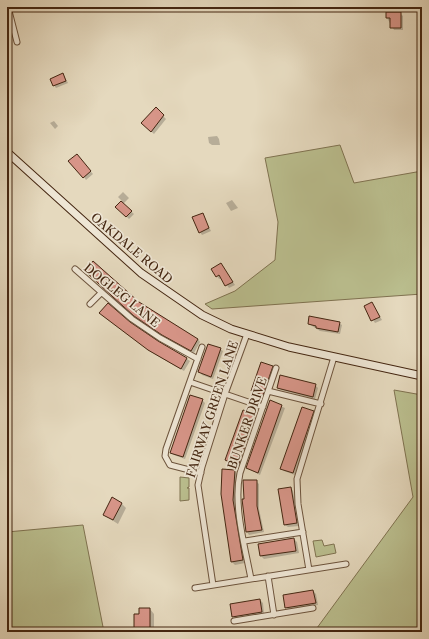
<svg xmlns="http://www.w3.org/2000/svg" width="429" height="639" font-family="'Libre Caslon Text',serif">
  <style>
    .green { fill: #babe8e; stroke: #7f7250 }
    .shadow { fill: #0003 }
    .building { fill: #d79588; stroke: #442611 }
    .lines { fill: none; stroke-linecap: round; stroke-linejoin: round }
    .minor-casing { stroke: #6c533c; stroke-width: 7 }
    .secondary-casing { stroke: #442611; stroke-width: 9 }
    .minor { stroke: #eee6d5; stroke-width: 5 }
    .secondary { stroke: #eee6d5; stroke-width: 7 }
    .labels { text-anchor: middle; dominant-baseline: central; stroke-width: 3.5; stroke-linejoin: round; paint-order: stroke }
    .street-label { font-size: 12px; fill: #442611; stroke: #eee6d5 }
  </style>
  <rect width="100%" height="100%" fill="#e5d9be"/>
  <filter id="stains"><feTurbulence type="fractalNoise" baseFrequency=".005" numOctaves="4"/><feColorMatrix values="0 0 0 0 .2 0 0 0 0 .09 0 0 0 0 .02 0 0 0 .5 -.17"/></filter>
  <radialGradient id="worn" r=".72"><stop offset=".6" stop-color="#630" stop-opacity="0"/><stop offset="1" stop-color="#630" stop-opacity=".3"/></radialGradient>
  <path class="green" d="M340,145L354,183L422,171V294L212,309L205,304L235,291L275,260L278,222L265,158Z
    M394,390L422,395V632H314L413,497Z
    M180,477L189,478V487L187,488H189V500L180,501Z
    M83,525L104,632H7V532Z
    M322,540L324,546L334,544L336,553L316,557L313,541Z"/>
  <path class="shadow" d="M400,13L403,16V30H394L387,18Z
    M63,74L68,83L56,88L54,85Z
    M156,109L166,119L154,134L142,123Z
    M54,121L58,126L55,129L50,123Z
    M217,136L219,139L220,145H212L209,143L208,137Z
    M79,158L93,174L86,180L84,177Z
    M123,192L129,198L123,204L134,214L129,219L117,207L122,201L118,197Z
    M232,200L238,208L231,211L226,203Z
    M202,214L211,231L202,235L200,232Z
    M221,264L235,285L229,288L222,278L219,279L217,276Z
    M139,303L198,339L200,342L194,353L166,337Z
    M372,303L382,320L375,323L365,307Z
    M103,316L187,359L190,361L184,371L151,352Z
    M339,323L342,325L340,334L320,331L309,324Z
    M220,349L223,351L213,379L202,375L200,372Z
    M272,367L275,369L265,397L254,393L252,390Z
    M315,385L318,388L315,399L281,390L278,387Z
    M202,400L205,403L185,459L174,455L171,453Z
    M271,402L285,408L260,475L247,468Z
    M313,411L316,414L295,475L284,471L282,469Z
    M255,415L258,418L241,468L229,463L226,460Z
    M235,471L237,474L236,504L245,563L235,565L232,562L222,494Z
    M256,481L259,484V509L264,532L249,535L247,532L243,500Z
    M291,488L293,491L299,526L288,527L285,525Z
    M122,504L126,508L118,524L104,515Z
    M294,539L297,542L299,553L264,559L261,556L259,545Z
    M313,591L316,594L318,605L289,610L286,607Z
    M260,600L263,603L264,614L236,619L233,616Z
    M150,609L154,614V632H140L135,627L140,615Z"/>
  <path class="building" d="M386,12H401V28H390V18H386Z
    M63,73L66,81L53,86L50,79Z
    M156,107L164,115L151,132L141,123Z
    M77,154L91,171L83,178L68,161Z
    M121,201L132,211L126,217L115,207Z
    M203,213L209,228L199,233L192,217Z
    M93,261L139,302L198,339L191,351L162,335L134,316L113,297L85,271Z
    M221,263L233,282L225,286L219,275L216,277L211,269Z
    M372,302L380,317L371,321L364,306Z
    M108,303L130,322L158,341L187,358L181,369L148,350L99,313Z
    M309,316L340,322L338,332L316,328V326L308,324Z
    M208,344L221,348L211,377L198,372Z
    M261,362L273,366L263,395L251,391Z
    M280,375L316,384L313,397L277,388Z
    M190,395L203,399L183,457L170,453Z
    M270,400L282,405L258,473L246,468Z
    M302,407L314,411L293,473L280,469Z
    M243,410L256,414L238,466L225,460Z
    M222,469L235,470L233,500L243,560L231,562L221,494Z
    M243,480H257V506L262,530L246,532L242,499H244Z
    M291,487L297,523L284,525L278,489Z
    M112,497L122,503L113,520L103,515Z
    M294,538L296,551L260,556L258,544Z
    M313,590L316,603L285,608L283,595Z
    M260,599L262,612L232,617L230,604Z
    M139,608H150V632H138L139,628H134V614H139Z"/>
  <g class="lines">
    <g class="minor-casing">
      <path id="minor" d="M8,7L17,42
        M75,269L132,319L160,338L198,359
        M90,304L101,293
        M190,382L263,407
        M268,391L321,404
        M201,473L170,465L165,456L166,449L202,347
        M245,541L303,532
        M309,570L298,504L297,479L334,357
        M268,576L274,615
        M251,579C245,547 233,505 240,473L276,368
        M213,585L198,485L202,467L225,394L247,334
        M195,588L346,564
        M234,621L313,608"/>
    </g>
    <g class="secondary-casing">
      <path id="secondary" d="M7,152L141,273L202,315L231,329L289,347L422,376"/>
    </g>
    <use href="#minor" class="minor"/>
    <use href="#secondary" class="secondary"/>
  </g>
  <g class="labels">
    <g class="street-label">
      <text transform="translate(132 248) rotate(40)">OAKDALE ROAD</text>
      <text transform="translate(122 295) rotate(39)">DOGLEG LANE</text>
      <text transform="translate(212 409) rotate(-72)">FAIRWAY GREEN LANE</text>
      <text transform="translate(247 423) rotate(-71)">BUNKER DRIVE</text>
    </g>
  </g>
  <rect width="429" height="639" fill="none" stroke="#e5d9be" stroke-width="24"/>
  <rect x="8" y="8" width="413" height="623" fill="none" stroke="#442611" stroke-width="2"/>
  <rect x="12" y="12" width="405" height="615" fill="none" stroke="#442611"/>
  <rect width="100%" height="100%" filter="url(#stains)"/>
  <rect width="100%" height="100%" fill="url(#worn)"/>
</svg>
